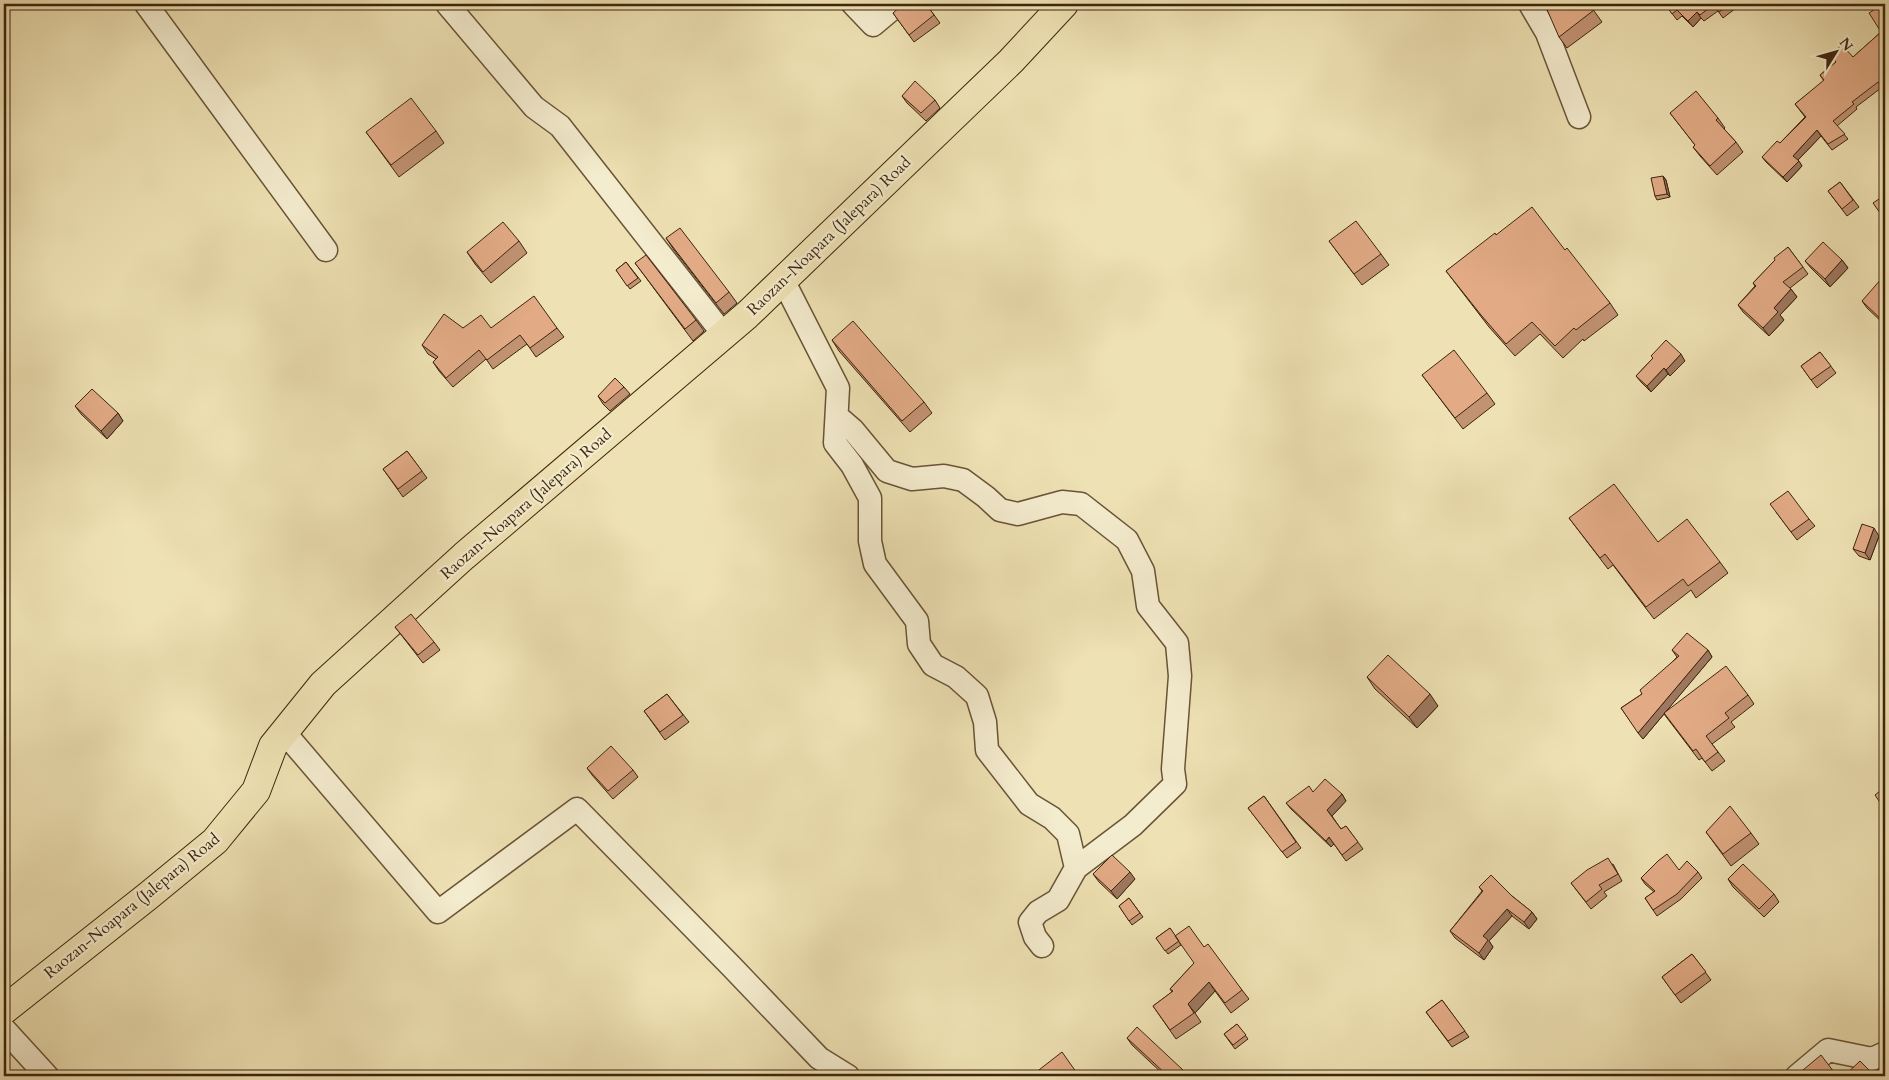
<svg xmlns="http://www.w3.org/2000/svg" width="1889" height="1080" font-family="Cardo,serif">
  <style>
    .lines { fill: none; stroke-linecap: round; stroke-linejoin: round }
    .minor-casing { stroke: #695437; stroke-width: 25 }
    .major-casing { stroke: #3d250e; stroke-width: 30 }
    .minor { stroke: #f4ecce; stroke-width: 22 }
    .major { stroke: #eee1b3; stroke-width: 28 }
    .wall { fill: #c29373; stroke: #3d250e }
    .shaded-wall { fill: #9e785e; stroke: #3d250e }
    .building { fill: #e2ab86; stroke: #3d250e }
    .labels { text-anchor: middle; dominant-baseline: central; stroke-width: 4.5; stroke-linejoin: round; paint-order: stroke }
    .street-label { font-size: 16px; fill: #3d250e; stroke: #f4ecce }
  </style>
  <rect width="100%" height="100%" fill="#eee1b3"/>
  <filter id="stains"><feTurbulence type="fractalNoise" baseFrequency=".004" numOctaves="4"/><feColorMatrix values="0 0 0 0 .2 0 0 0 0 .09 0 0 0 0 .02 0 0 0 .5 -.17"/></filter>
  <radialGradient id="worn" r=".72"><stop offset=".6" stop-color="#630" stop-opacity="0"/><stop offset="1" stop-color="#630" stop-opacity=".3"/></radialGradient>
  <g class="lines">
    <g class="minor-casing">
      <path id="minor" d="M146,4L326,250
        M447,4L534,107L560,126L724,335
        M853,4L873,25L898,4
        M1530,4L1547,33L1579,117
        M783,280L838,388L835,443L852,465L870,498V541L875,564L917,621L919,644L933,665L956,677L977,696L985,722L987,750L1029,804L1052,818L1068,834L1076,868
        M838,417L853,430L887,471L912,479L944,476L963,480L986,497L1000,510L1018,514L1062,502L1081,504L1127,540L1143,571L1148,606L1177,643L1180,676L1173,769L1175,784L1133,825L1076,868L1058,900L1038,912L1030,922L1035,937L1042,946
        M284,732L438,912L577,809L731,966L819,1058L848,1076
        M4,1029L47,1076
        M1797,1076L1828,1050L1872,1059L1885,1053"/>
    </g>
    <g class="major-casing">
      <path id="major" d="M4,1010L148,896L215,841L256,791L273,746L323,684L464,556L747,315L1011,61L1064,4"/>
    </g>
    <use href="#minor" class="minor"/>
    <use href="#major" class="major"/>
  </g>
  <path class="wall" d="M926,4L940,23L914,42L893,13Z
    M1589,4L1602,22L1567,48L1559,37Z
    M1665,4H1734H1733L1736,8L1723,18L1718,11L1704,21L1701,18L1693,27L1682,16L1677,20Z
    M1885,4L1881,88L1856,107L1857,109L1837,126L1848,139L1832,150L1821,136L1798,160L1802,166L1787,182L1766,162L1762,157L1780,143L1805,117L1795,104L1824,81L1820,75L1836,62L1830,55L1853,57L1881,32Z
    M902,96L935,100L940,108L926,121L907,103Z
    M1670,113L1718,118L1725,128L1724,129L1736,142L1743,152L1717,175L1700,156L1693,147L1695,145Z
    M436,131L444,143L399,177L366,132Z
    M1663,176L1666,180L1670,197L1657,200L1655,196Z
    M1840,182L1859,207L1847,216L1828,191Z
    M1496,235L1565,250L1610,303L1618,315L1584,341L1583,339L1563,358L1540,334L1515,356L1489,327L1446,271Z
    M666,238L729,292L737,303L724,314L674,250Z
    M519,241L527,253L491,283L475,264L467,252Z
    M1329,241L1381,254L1389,265L1362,285Z
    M1788,247L1808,274L1790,288L1797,297L1780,315L1784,320L1769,336L1743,312L1738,305L1755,286L1753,283Z
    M1842,260L1848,268L1830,287L1811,268L1805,261Z
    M626,262L641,281L630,289L616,270Z
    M635,263L696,320L704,331L693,341Z
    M1885,281V325L1867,308L1862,301Z
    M463,328H557L564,337L536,357L527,344L493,369L486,359L453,387L439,371L433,362L436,359L428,354L422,345Z
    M832,340L924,402L932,413L910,432L839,351Z
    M1820,352L1836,373L1817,388L1801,366Z
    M1651,356L1685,361L1670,376L1668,374L1651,392L1641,382L1636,376L1653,358Z
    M1422,375L1487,393L1495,404L1463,429Z
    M624,387L630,394L610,411L603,404L598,396Z
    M75,406L118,413L123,421L107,439L81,414Z
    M407,451L427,478L403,497L383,469Z
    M1776,512L1809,519L1815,526L1797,540Z
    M1569,518L1658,542L1720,562L1728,573L1696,598L1691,590L1654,619L1613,565L1608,569Z
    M1879,536L1870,560L1859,556L1853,549Z
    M395,627L434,642L440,650L423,663Z
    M1672,650H1708L1712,657L1666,711L1748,695L1754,704L1731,722L1735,727L1712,744L1725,761L1712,771L1702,758L1699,760L1664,714L1643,739L1621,708L1642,694L1677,657Z
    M1367,677L1438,706L1417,728L1375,689Z
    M667,694L689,722L665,740L644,711Z
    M587,768L633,770L638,777L613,799L592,775Z
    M1313,792L1342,794L1346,801L1332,816L1341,829L1346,826L1363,849L1346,861L1334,844L1331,847L1291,809L1286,803Z
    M1264,796L1301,848L1287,858L1248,808Z
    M1706,832L1751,833L1759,844L1731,866Z
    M1613,864L1622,881L1604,892L1607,896L1591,909L1571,883Z
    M1679,870L1698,872L1702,878L1681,899L1657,916L1645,898L1654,892L1645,884L1641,878Z
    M1093,874L1135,879L1117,899L1099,882Z
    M1728,879L1774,894L1779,902L1764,917L1733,887Z
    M1479,887L1512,896L1532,912L1537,919L1529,929L1512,916L1489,941L1493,947L1484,960L1455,938L1450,931L1482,891Z
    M1129,898L1143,917L1132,925L1119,906Z
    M1170,928L1181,945L1168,954L1156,938Z
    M1204,947L1242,990L1249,999L1231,1013L1215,991L1195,1013L1201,1022L1176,1039L1153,1006L1172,992L1170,989L1194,963Z
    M1692,954L1711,980L1681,1003L1662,977Z
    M1442,1000L1469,1037L1452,1047L1426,1012Z
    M1237,1024L1248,1039L1235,1049L1224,1034Z
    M1127,1038L1183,1070L1187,1076H1165L1132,1045Z"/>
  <path class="shaded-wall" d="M1697,12L1701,18L1693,27L1688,21Z
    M1817,130L1821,136L1797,161L1793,156Z
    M1799,161L1802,166L1787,182L1783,177Z
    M1663,176L1666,180L1670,197L1667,194Z
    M1842,260L1848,268L1830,287L1825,279Z
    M1791,289L1797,297L1780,315L1784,320L1769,336L1763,328L1774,308Z
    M1681,354L1685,361L1670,376L1666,370Z
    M1664,368L1668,374L1651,392L1647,386Z
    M118,413L123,421L107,439L101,431Z
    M1874,528L1879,536L1870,560L1865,553Z
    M1708,650L1712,657L1643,739L1638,733Z
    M1430,694L1438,706L1417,728L1409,717Z
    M1342,794L1346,801L1332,816L1327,810Z
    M1329,837L1334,844L1331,847L1326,841Z
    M1130,872L1135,879L1117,899L1111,891Z
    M1507,909L1512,916L1489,941L1493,947L1484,960L1479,953L1483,936Z
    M1532,912L1537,919L1529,929L1524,922Z
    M1209,982L1215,991L1195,1013L1188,1004Z"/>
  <path class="building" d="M902,4H926L934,15L909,35L893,13L901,6Z
    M1547,4H1589L1594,10L1559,37L1545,5Z
    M1665,4H1730L1719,12L1713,5L1700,15L1697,12L1688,21L1677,10L1672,14Z
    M1875,4H1885V94L1878,82L1852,102L1854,104L1833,121L1845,134L1828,144L1817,130L1793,156L1799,161L1783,177L1762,157L1777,141L1780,143L1806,117L1795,104L1824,80L1820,75L1836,62L1830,55L1842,45L1853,57L1881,32L1869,13L1878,7Z
    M915,81L935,100L921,113L902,96Z
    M1696,91L1718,118L1716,120L1736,142L1710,166L1693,147L1695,145L1670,113Z
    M411,98L436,131L391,165L366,132Z
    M1663,176L1667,194L1655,196L1651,178Z
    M1840,182L1853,200L1842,209L1828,191Z
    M1885,195V220L1873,203Z
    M1532,207L1565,250L1567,248L1610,303L1576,330L1574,328L1555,346L1532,322L1506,344L1481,315L1446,271L1495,233L1496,235Z
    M1356,221L1381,254L1354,274L1329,241Z
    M503,222L519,241L483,272L467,252Z
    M680,228L729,292L716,303L666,238Z
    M1823,242L1842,260L1825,279L1805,261Z
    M1788,247L1803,267L1783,282L1791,289L1774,308L1778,312L1763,328L1738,305L1756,286L1753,283L1775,260L1774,258Z
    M646,255L696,320L685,329L635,263Z
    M626,262L638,278L627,286L616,270Z
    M1882,278L1885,281V323L1862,301Z
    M534,296L557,328L530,348L520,335L487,360L479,350L446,378L433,362L438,357L422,345L444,314L463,328L481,315L491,328Z
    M853,321L924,402L902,421L832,340Z
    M1666,340L1681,354L1666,370L1664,368L1647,386L1636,376L1653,358L1651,356Z
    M1454,350L1487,393L1455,418L1422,375Z
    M1820,352L1831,366L1811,380L1801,366Z
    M615,378L624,387L605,403L598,396Z
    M92,389L118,413L101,431L75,406Z
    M407,451L422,471L398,489L383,469Z
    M1614,484L1658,542L1687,519L1720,562L1688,586L1683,579L1646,607L1605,554L1600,558L1569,518Z
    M1788,491L1809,519L1791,532L1770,504Z
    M1862,524L1874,528L1865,553L1853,549Z
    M411,614L434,642L418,655L395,627Z
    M1687,633L1708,650L1638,733L1621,708L1642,694L1640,690L1679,656L1672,650Z
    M1388,655L1430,694L1409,717L1367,677Z
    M1726,666L1748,695L1725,713L1729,718L1706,736L1718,752L1705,762L1696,749L1693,751L1664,713Z
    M667,694L683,715L660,732L644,711Z
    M611,746L633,770L608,791L587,768Z
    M1325,779L1342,794L1327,810L1341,829L1346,826L1358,842L1342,855L1329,837L1326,841L1286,803L1309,786L1313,792Z
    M1885,787V810L1875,795Z
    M1264,796L1296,842L1282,852L1248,808Z
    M1730,806L1751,833L1723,854L1706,832Z
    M1667,854L1679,870L1687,861L1698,872L1677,894L1653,910L1645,898L1655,891L1641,878L1658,861Z
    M1112,855L1130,872L1111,891L1093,874Z
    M1608,858L1618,874L1599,885L1602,889L1586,902L1571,883L1587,870Z
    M1743,864L1774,894L1759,909L1728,879Z
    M1491,875L1512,896L1532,912L1524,922L1507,909L1483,936L1488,940L1479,953L1450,931L1483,891L1479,887Z
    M1129,898L1140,913L1129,921L1119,906Z
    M1189,926L1204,947L1208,944L1242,990L1225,1003L1209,982L1188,1004L1194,1013L1170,1030L1153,1006L1173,991L1170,989L1194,963L1175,936Z
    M1170,928L1179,941L1165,951L1156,938Z
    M1692,954L1706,972L1675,995L1662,977Z
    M1442,1000L1465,1031L1448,1041L1426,1012Z
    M1237,1024L1246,1035L1233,1045L1224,1034Z
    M1137,1027L1183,1070L1176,1076H1168L1127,1038Z
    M1062,1052L1079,1076H1038L1035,1073Z
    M1821,1055L1837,1076H1792L1797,1075Z
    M1860,1061L1875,1076H1844Z"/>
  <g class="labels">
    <g class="street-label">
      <text transform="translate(829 236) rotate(-44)">Raozan-Noapara (Jalepara) Road</text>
      <text transform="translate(526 504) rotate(-41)">Raozan-Noapara (Jalepara) Road</text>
      <text transform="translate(132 906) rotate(-39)">Raozan-Noapara (Jalepara) Road</text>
    </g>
  </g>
  <rect width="1889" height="1080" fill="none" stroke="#eee1b3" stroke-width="20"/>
  <rect x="5" y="5" width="1879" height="1070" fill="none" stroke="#3d250e" stroke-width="2.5"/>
  <rect x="10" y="10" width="1869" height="1060" fill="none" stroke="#3d250e"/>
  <g transform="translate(1836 52) rotate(53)" stroke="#f4ecce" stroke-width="4" paint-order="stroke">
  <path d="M0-4L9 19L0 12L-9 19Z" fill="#3d250e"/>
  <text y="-8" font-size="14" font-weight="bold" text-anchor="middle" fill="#3d250e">N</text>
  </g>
  <rect width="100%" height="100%" filter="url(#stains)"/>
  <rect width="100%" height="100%" fill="url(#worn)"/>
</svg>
